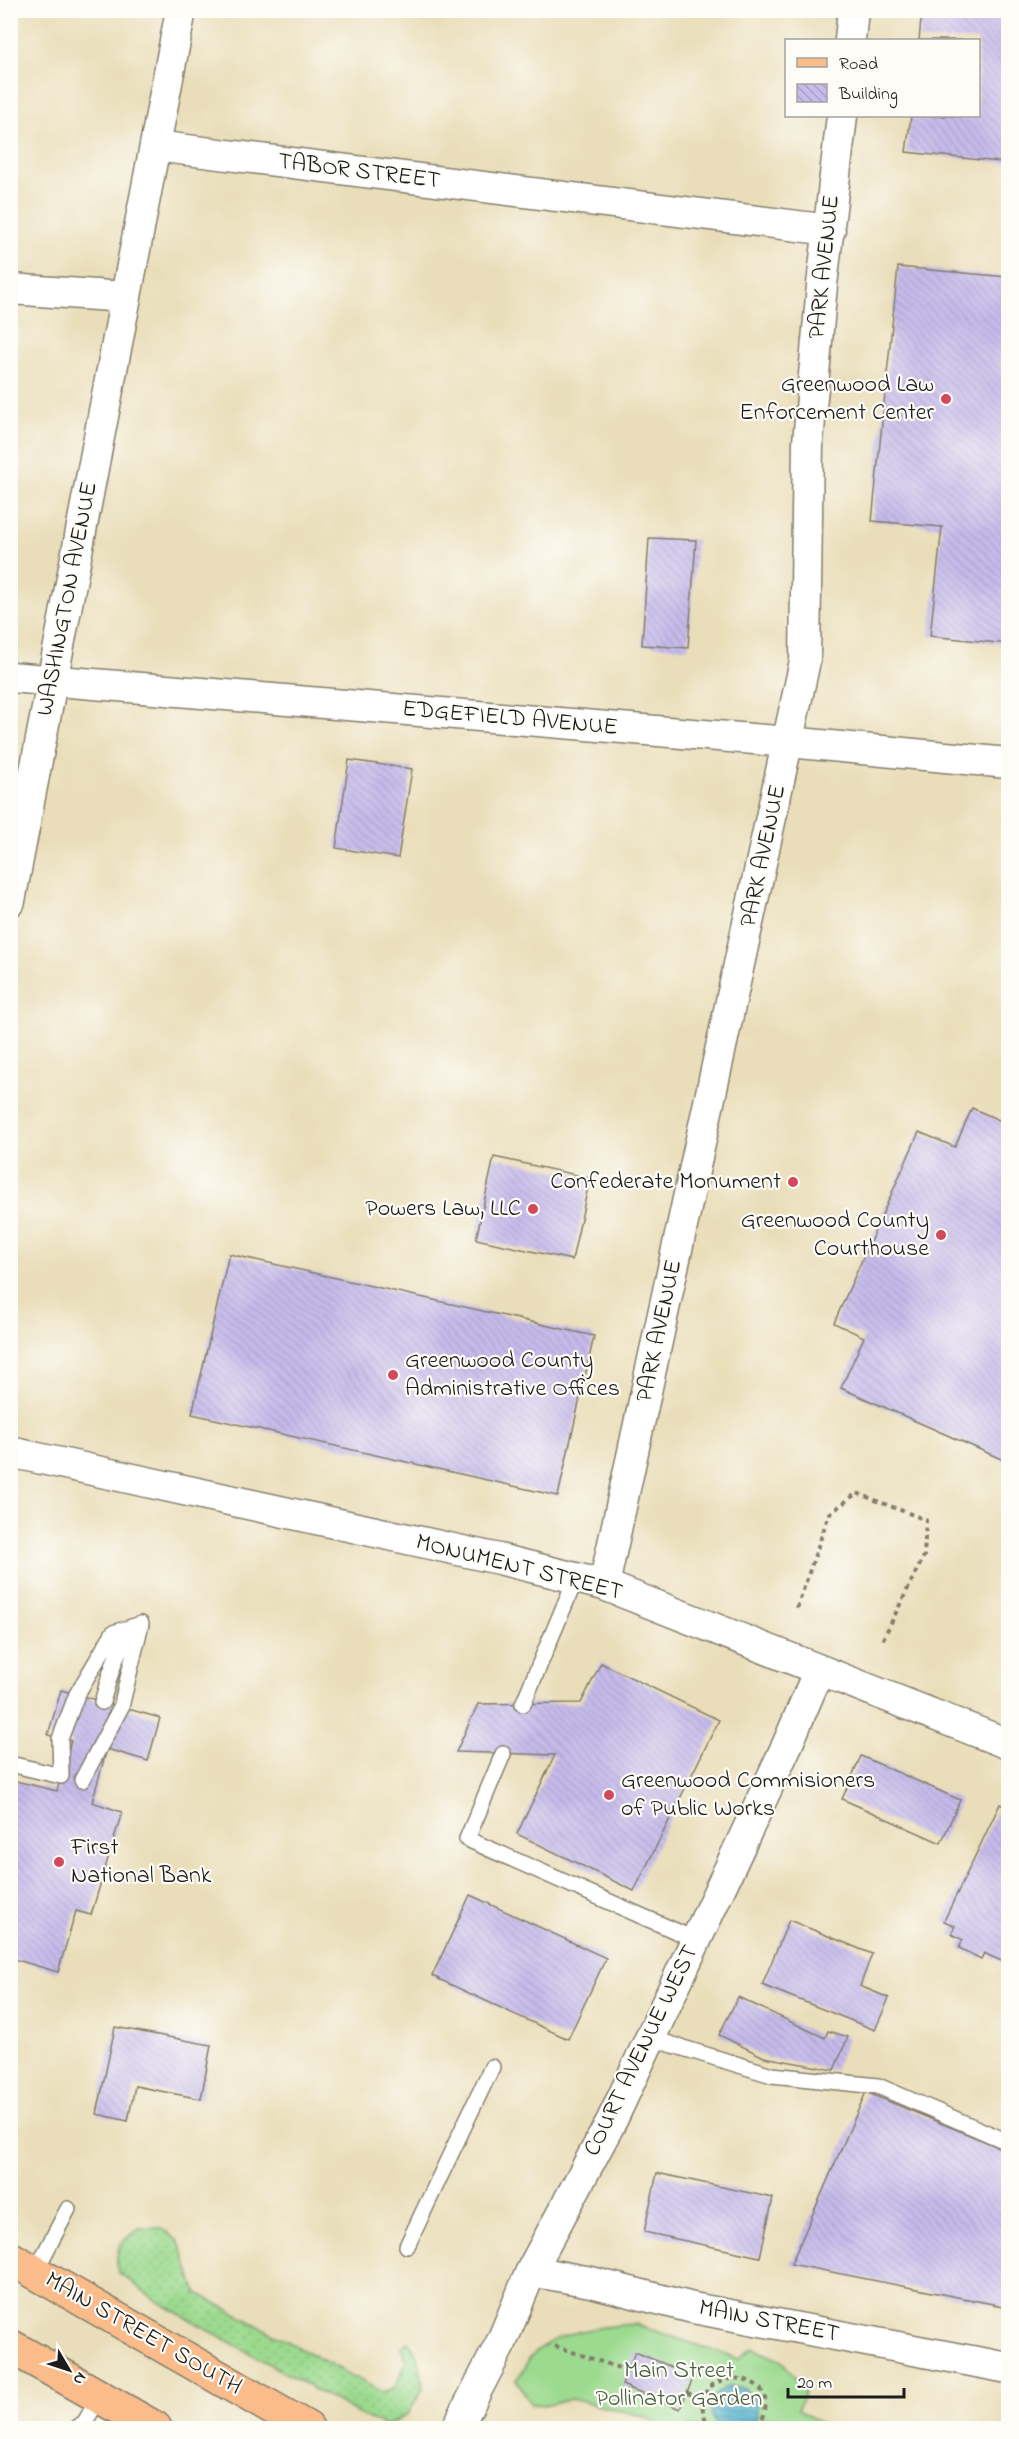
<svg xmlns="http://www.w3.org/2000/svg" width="1019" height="2439" font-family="'Indie Flower',sans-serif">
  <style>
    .grass { fill: url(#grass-dots); stroke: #5c7b56; stroke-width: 1.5 }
    .garden { fill: #9cda8f; stroke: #5c7b56; stroke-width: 1.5 }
    .water { fill: url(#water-rules); stroke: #336472; stroke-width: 1.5 }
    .building { fill: url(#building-back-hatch) }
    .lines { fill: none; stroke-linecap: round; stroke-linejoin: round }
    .service-casing { stroke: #837d6b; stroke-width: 18 }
    .minor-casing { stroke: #837d6b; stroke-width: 33 }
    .primary-casing { stroke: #837d6b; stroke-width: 36 }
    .path { stroke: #837d6b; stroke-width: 4; stroke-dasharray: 4.5 4.5; stroke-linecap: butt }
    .service { stroke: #fff; stroke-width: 15 }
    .minor { stroke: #fff; stroke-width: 30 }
    .primary { stroke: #f9bc8a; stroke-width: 33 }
    .poi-dot { fill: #d1495b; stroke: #fdfcf7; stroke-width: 2 }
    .labels { text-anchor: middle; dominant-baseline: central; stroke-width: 4.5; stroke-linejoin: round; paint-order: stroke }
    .street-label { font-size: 24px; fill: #1c1c1c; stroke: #fdfcf7 }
    .poi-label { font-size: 24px; fill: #1c1c1c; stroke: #fdfcf7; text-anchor: end }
    .park-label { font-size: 24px; fill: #495e44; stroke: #fdfcf7 }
  </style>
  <defs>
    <pattern id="grass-dots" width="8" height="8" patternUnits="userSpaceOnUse" patternTransform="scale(1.5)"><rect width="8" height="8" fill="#9cda8f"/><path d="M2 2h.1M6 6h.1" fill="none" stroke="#86ba7b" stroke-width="1.8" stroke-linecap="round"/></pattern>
    <pattern id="water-rules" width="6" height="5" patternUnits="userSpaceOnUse" patternTransform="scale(1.5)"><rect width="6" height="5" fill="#4aadc9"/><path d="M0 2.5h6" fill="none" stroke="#3d8ca2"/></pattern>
    <pattern id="building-back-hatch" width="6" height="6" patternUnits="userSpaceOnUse" patternTransform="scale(1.5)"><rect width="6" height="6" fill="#c6bbeb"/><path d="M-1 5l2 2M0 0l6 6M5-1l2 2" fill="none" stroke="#aaa0c9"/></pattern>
  </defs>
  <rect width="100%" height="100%" fill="#fdfcf7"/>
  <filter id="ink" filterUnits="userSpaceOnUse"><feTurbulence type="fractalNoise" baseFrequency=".0167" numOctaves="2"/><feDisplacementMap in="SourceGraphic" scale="12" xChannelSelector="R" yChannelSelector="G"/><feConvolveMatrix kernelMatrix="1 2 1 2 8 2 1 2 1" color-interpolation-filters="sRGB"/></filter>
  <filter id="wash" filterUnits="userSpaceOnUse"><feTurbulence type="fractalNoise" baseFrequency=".008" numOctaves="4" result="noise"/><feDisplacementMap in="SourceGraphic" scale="24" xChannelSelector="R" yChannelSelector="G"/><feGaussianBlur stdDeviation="1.35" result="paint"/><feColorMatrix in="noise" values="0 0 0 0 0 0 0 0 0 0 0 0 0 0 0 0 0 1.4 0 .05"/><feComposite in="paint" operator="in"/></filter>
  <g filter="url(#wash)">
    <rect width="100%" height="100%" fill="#eadeba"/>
    <path class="grass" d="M139,2228H162L179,2242L197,2293L384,2393L395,2388L406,2362L401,2347L408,2342L414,2349L419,2361L423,2388L408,2414L385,2426L358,2414L157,2301L118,2272C114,2247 120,2243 139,2228Z"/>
    <path class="garden" d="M634,2324L738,2359L752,2348L782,2361L805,2391L798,2409L824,2425L823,2428H668L643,2416L571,2399L549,2405L531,2404L517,2380C522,2372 526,2363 532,2356C553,2331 604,2326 634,2324Z"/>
    <path class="water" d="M729,2386L745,2389L756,2400L757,2417L749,2428H719C704,2413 710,2394 729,2386Z"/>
    <g id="blocks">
      <path class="building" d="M922,10H1008V163L906,152L911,116H978V40H919Z
        M898,267L1008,277V644L930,636L942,527L872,521Z
        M649,538L696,540L688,648L642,645Z
        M349,760L412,769L398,858L336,848Z
        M972,1108L1008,1124V1462L841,1388L864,1337L834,1323L919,1132L955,1147Z
        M494,1157L590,1178L572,1260L476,1239Z
        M229,1254L594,1336L558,1496L192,1414Z
        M601,1663L719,1720L634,1891L517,1834L555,1755L456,1752L478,1704L581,1703Z
        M61,1690L160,1718L148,1761L107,1749L92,1802L122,1812L91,1915L76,1911L58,1972L10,1958V1784L12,1780L57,1791L71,1741L48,1735Z
        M861,1756L960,1800L941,1843L842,1799Z
        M1000,1804L1008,1808V1964L984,1953L981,1959L959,1948L963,1940L951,1934L955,1926L944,1921Z
        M470,1895L606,1958L568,2039L432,1976Z
        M789,1920L872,1954L860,1986L889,1998L875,2030L762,1985Z
        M738,1997L825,2038L828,2031L848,2037L834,2070L764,2057L719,2035Z
        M115,2027L211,2045L201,2099L135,2086L128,2121L97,2114Z
        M866,2092L1008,2151V2307L791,2264Z
        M657,2173L773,2198L760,2257L644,2232Z
        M635,2352L694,2376L680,2409L622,2385Z"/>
    </g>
  </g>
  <g filter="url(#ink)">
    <use href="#blocks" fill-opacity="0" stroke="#837d6b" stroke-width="1.5"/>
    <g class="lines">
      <g class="service-casing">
        <path id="service" d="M102,1702C109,1680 118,1637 139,1626
          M523,1704L576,1578
          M503,1754L467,1839L696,1940
          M10,1764L61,1776L60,1739L77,1694L113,1633L141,1624
          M82,1780L121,1707L141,1624
          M650,2038L772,2075L878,2086L1008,2142
          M407,2246L492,2067
          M35,2272L68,2209
          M77,2428L85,2422L100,2396"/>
      </g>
      <g class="minor-casing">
        <path id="minor" d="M850,40L853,10
          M155,146L830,230
          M10,289L125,297
          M10,677L789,742L1008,763
          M10,901L181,10
          M10,1452L499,1559L604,1585L1008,1744
          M604,1585L805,661L808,442L822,285L842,116
          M531,2271L591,2282L693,2308L1008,2368
          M457,2428L502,2341L531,2271L612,2120L788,1743L819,1670"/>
      </g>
      <g class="primary-casing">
        <path id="primary" d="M10,2258L307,2428
          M10,2346L155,2428"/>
      </g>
      <path class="path" d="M797,1608L829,1514L857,1493L926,1520L924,1556L882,1641
        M555,2346L628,2371
        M687,2393L705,2399
        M762,2422L784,2428
        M710,2428C671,2363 797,2361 758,2428"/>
      <use href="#service" class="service"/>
      <use href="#minor" class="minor"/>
      <use href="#primary" class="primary"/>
    </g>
  </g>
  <g class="poi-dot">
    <circle cx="946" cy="399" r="6"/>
    <circle cx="793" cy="1182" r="6"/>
    <circle cx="533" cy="1209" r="6"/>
    <circle cx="941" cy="1235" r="6"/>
    <circle cx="393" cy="1375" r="6"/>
    <circle cx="609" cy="1795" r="6"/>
    <circle cx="59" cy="1862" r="6"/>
  </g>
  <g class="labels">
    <g class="street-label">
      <text transform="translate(359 172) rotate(7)">TABOR STREET</text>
      <text transform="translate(825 267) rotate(-84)">PARK AVENUE</text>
      <text transform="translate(68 599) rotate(-79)">WASHINGTON AVENUE</text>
      <text transform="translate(510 719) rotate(5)">EDGEFIELD AVENUE</text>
      <text transform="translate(764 856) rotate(-78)">PARK AVENUE</text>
      <text transform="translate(660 1331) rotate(-78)">PARK AVENUE</text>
      <text transform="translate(519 1568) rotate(14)">MONUMENT STREET</text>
      <text transform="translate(642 2051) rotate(-64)">COURT AVENUE WEST</text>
      <text transform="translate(769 2322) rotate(11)">MAIN STREET</text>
      <text transform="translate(143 2334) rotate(30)">MAIN STREET SOUTH</text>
    </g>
    <g class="poi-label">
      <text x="934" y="385">Greenwood Law<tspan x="934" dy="28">Enforcement Center</tspan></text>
      <text x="781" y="1182">Confederate Monument</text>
      <text x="521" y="1209">Powers Law, LLC</text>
      <text x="929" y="1221">Greenwood County<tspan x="929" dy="28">Courthouse</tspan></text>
      <text x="405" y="1361" text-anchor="start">Greenwood County<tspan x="405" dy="28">Administrative Offices</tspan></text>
      <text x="621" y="1781" text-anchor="start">Greenwood Commisioners<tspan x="621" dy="28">of Public Works</tspan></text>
      <text x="71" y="1848" text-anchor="start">First<tspan x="71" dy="28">National Bank</tspan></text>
    </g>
    <g class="park-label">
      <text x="679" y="2371">Main Street<tspan x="679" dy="28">Pollinator Garden</tspan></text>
    </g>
  </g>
  <rect width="1019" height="2439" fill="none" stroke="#fdfcf7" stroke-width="36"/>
  <rect x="785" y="39" width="195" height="78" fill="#fdfcf7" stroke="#a3a29f" stroke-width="1.5"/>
  <rect x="797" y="58" width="30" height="9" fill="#f9bc8a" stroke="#a3a29f" stroke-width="1.5"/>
  <text x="839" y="69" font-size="18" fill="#1c1c1c">Road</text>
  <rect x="797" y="84" width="30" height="18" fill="url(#building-back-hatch)" stroke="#a3a29f" stroke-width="1.5"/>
  <text x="839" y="99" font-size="18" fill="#1c1c1c">Building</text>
  <g transform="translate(69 2370) rotate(129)" stroke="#fdfcf7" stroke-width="4.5" paint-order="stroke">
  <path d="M0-4.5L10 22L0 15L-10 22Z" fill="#1c1c1c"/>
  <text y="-9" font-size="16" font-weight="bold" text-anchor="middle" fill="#1c1c1c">N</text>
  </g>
  <path d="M788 2388v9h116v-9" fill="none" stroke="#1c1c1c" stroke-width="3"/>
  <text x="797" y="2388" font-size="18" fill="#1c1c1c" stroke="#fdfcf7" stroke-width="4.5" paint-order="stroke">20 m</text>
</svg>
